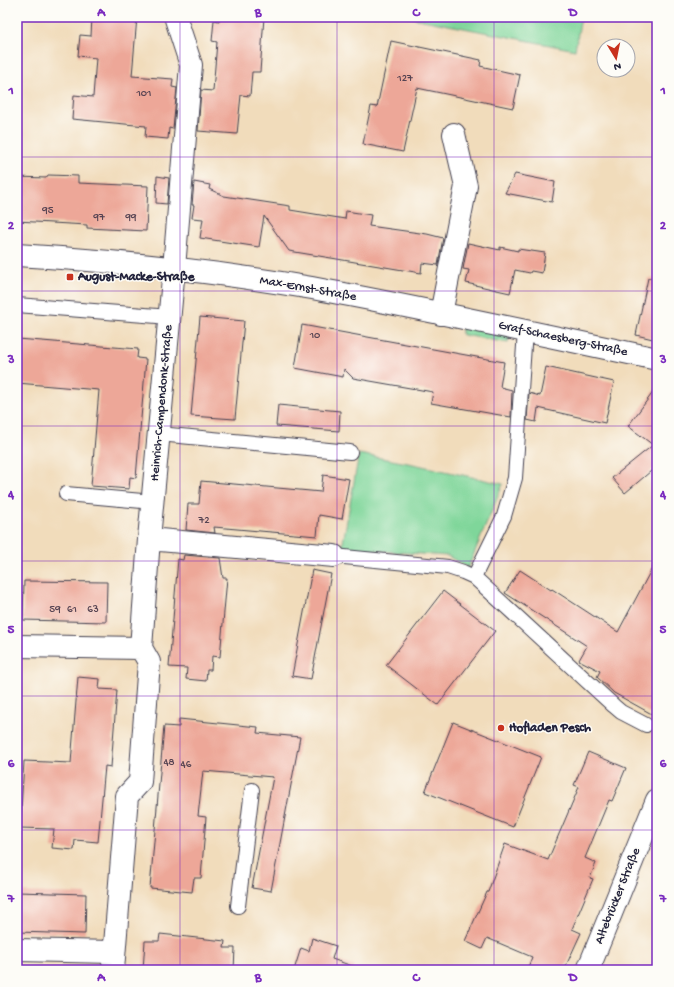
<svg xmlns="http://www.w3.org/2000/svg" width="674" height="987" font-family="'Gochi Hand',sans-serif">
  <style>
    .green { fill: #7fd69a; stroke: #507c6a }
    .building { fill: #eda798 }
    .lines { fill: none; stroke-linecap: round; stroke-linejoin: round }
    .service-casing { stroke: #413e4e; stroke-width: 16 }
    .minor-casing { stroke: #413e4e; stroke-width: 24 }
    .service { stroke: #fff; stroke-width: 14 }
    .minor { stroke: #fff; stroke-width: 22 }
    .grid { fill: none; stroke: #7b2cbf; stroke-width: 1; stroke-opacity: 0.55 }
    .poi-dot { fill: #c8321e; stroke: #fdfcf7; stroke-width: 1.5 }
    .labels { text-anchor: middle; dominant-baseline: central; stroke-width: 3; stroke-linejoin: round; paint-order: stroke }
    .number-label { font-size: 11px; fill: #554352 }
    .poi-label { font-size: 13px; font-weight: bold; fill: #22223b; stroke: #fdfcf7; text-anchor: start }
    .street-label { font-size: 13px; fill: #22223b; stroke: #fdfcf7 }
    .neatline { fill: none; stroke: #7b2cbf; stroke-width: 1.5 }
    .grid-label { font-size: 13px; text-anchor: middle; font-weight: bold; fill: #7b2cbf }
  </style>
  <rect width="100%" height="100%" fill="#fdfcf7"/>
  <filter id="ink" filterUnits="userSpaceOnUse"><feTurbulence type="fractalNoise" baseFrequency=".025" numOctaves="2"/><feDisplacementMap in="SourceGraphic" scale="8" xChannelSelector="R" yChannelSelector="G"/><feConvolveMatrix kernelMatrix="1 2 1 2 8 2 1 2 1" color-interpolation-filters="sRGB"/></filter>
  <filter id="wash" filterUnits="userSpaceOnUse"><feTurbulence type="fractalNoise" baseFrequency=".012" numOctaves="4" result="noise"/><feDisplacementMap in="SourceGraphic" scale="16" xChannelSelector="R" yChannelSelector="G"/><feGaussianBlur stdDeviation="0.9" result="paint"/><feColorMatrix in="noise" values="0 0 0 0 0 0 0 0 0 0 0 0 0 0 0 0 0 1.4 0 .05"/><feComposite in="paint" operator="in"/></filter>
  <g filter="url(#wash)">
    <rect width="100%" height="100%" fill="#f1dcbb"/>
    <path class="green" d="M408,17H581L575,50Z
      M463,325L510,335L508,343L464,335L461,334Z
      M359,454L413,464L503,484L468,568L448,556L342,548Z"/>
    <g id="blocks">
      <path class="building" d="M92,17H137L132,76L173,79L172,87L177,88L173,129L169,128L168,139L145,137L146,126L72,119L74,95L93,97L96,58L78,56L80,35L91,36Z
        M220,17H264L260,72H252L250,96L241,95L237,134L198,131L201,90L213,91L217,42L212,41L214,20L219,21Z
        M391,41L481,60L480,66L520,75L513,108L417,88L403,152L363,144L371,106L377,107Z
        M515,174L555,182L552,202L505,193Z
        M48,175L78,176V183L148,186L146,231L87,228V225L17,221V177L46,178Z
        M157,176L169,178L167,204L156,203Z
        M194,182L210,185L209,189L224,196L290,206V210L345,219L346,211L371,215L369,226L427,234L443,238L438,265L422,263L421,273L289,251L264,216L259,247L200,238L203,219L192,218L194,205H192Z
        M468,243L500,250V247L518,251V249L545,253L542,273L531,271L530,273L515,270L510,293L466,283L469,270L463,269Z
        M648,278L657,279V340L636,335Z
        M200,317L244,321L235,419L191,416Z
        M302,325L504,362L500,387L512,390L511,417L431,403L433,392L353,378L344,369L343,377L295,368Z
        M18,339L138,349L137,358L146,359L136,478L130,477L129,489L91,486L99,390L17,383V344Z
        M546,367L614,382L605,423L538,408L536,422L527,420L529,393L540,396Z
        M657,387V466L625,493L612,478L653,445L628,426Z
        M278,405L340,411L339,431L276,426Z
        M323,475L349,479L342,519L319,515L317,536L214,527L215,533L186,530L188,504H199L201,481L321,492Z
        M184,555L220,558L223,578H227L220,657L212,656L211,670H207L206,681L186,679L187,668L169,667L178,559L183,560Z
        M657,559V717L614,693L597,677L600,671L579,660L587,646L505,593L520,570L551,590L552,589L618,632Z
        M312,570L331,574L311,679L292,676Z
        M24,581L107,582L106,622L23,620Z
        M443,591L495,631L438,705L386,665Z
        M78,677L100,679L99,689L117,690L111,767L105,766L98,842L75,840L74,850L52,848L54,829L20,828L24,761L71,763Z
        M179,719L258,727L257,733L300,737L271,891L252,888L273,777L203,771L198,816L206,817L201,878H194L192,892L150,888L164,726L179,727Z
        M453,722L541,757L513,827L425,792Z
        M588,752L626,768L612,801L609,800L585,858L596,863L590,878L593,879L572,929L581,933L564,970H527L532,957L487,938L482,949L465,941L487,892H488L505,844L548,860L579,787L574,785Z
        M17,892L86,894L85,934L17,932Z
        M160,934L225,941L224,948H235L234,970H143L145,941H159Z
        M312,938L336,946L332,959L355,967L354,970H294L301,948L309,951Z"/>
    </g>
  </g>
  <g filter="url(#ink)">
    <use href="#blocks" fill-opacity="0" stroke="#413e4e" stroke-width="1"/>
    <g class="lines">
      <g class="service-casing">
        <path id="service" d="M17,305L170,317
          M159,434L350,452
          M66,494L153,502
          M334,556L448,567L463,572L474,577L614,706L621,712L646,725
          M474,577L504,516L515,478L525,331
          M238,906L252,790"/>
      </g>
      <g class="minor-casing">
        <path id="minor" d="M17,255C116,261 214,271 312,288C427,309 542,335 657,359
          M441,314L466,186L454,134
          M149,539L334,556
          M17,646L141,648
          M17,950L114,952
          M113,970L127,796L140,782L149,662L141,648L149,539L174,268L191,65L176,19
          M588,970L657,800"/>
      </g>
      <use href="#service" class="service"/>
      <use href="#minor" class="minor"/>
    </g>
  </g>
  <path class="grid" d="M180,17V970M337,17V970M494,17V970M17,157H657M17,291H657M17,426H657M17,561H657M17,696H657M17,830H657"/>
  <g class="poi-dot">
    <rect x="66" y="273" width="8" height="8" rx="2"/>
    <circle cx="501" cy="728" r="4"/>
  </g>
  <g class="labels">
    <g class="number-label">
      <text x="405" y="79">127</text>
      <text x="144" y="94">101</text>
      <text x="48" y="211">95</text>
      <text x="99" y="218">97</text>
      <text x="131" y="218">99</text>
      <text x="315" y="336">10</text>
      <text x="204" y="521">72</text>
      <text x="55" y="610">59</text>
      <text x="72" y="610">61</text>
      <text x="93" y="610">63</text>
      <text x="169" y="763">48</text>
      <text x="186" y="765">46</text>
    </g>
    <g class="poi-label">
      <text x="78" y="277">August-Macke-Straße</text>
      <text x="509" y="728">Hofladen Pesch</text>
    </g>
    <g class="street-label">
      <text transform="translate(308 289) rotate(10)">Max-Ernst-Straße</text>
      <text transform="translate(563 339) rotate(12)">Graf-Schaesberg-Straße</text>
      <text transform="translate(162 403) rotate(-85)">Heinrich-Campendonk-Straße</text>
      <text transform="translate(618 896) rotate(-68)">Altebrücker Straße</text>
    </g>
  </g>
  <rect width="674" height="987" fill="none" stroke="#fdfcf7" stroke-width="44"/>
  <g transform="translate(616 58) rotate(170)"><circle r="19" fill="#fdfcf7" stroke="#a5a5ac"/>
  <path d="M0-3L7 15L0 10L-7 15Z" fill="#c8321e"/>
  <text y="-6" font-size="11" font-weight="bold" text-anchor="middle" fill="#22223b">N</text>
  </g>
  <rect x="22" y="22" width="630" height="943" class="neatline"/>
  <g class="grid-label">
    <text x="101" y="16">A</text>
    <text x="258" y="16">B</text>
    <text x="416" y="16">C</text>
    <text x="573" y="16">D</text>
    <text x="11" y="94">1</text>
    <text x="663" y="94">1</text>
    <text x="11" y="229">2</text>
    <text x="663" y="229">2</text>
    <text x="11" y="363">3</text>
    <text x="663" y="363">3</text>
    <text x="11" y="498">4</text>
    <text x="663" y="498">4</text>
    <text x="11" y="633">5</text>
    <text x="663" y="633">5</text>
    <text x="11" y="767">6</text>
    <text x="663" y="767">6</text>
    <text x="11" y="902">7</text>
    <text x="663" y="902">7</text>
    <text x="101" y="981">A</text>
    <text x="258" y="981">B</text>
    <text x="416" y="981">C</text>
    <text x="573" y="981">D</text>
  </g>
</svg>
